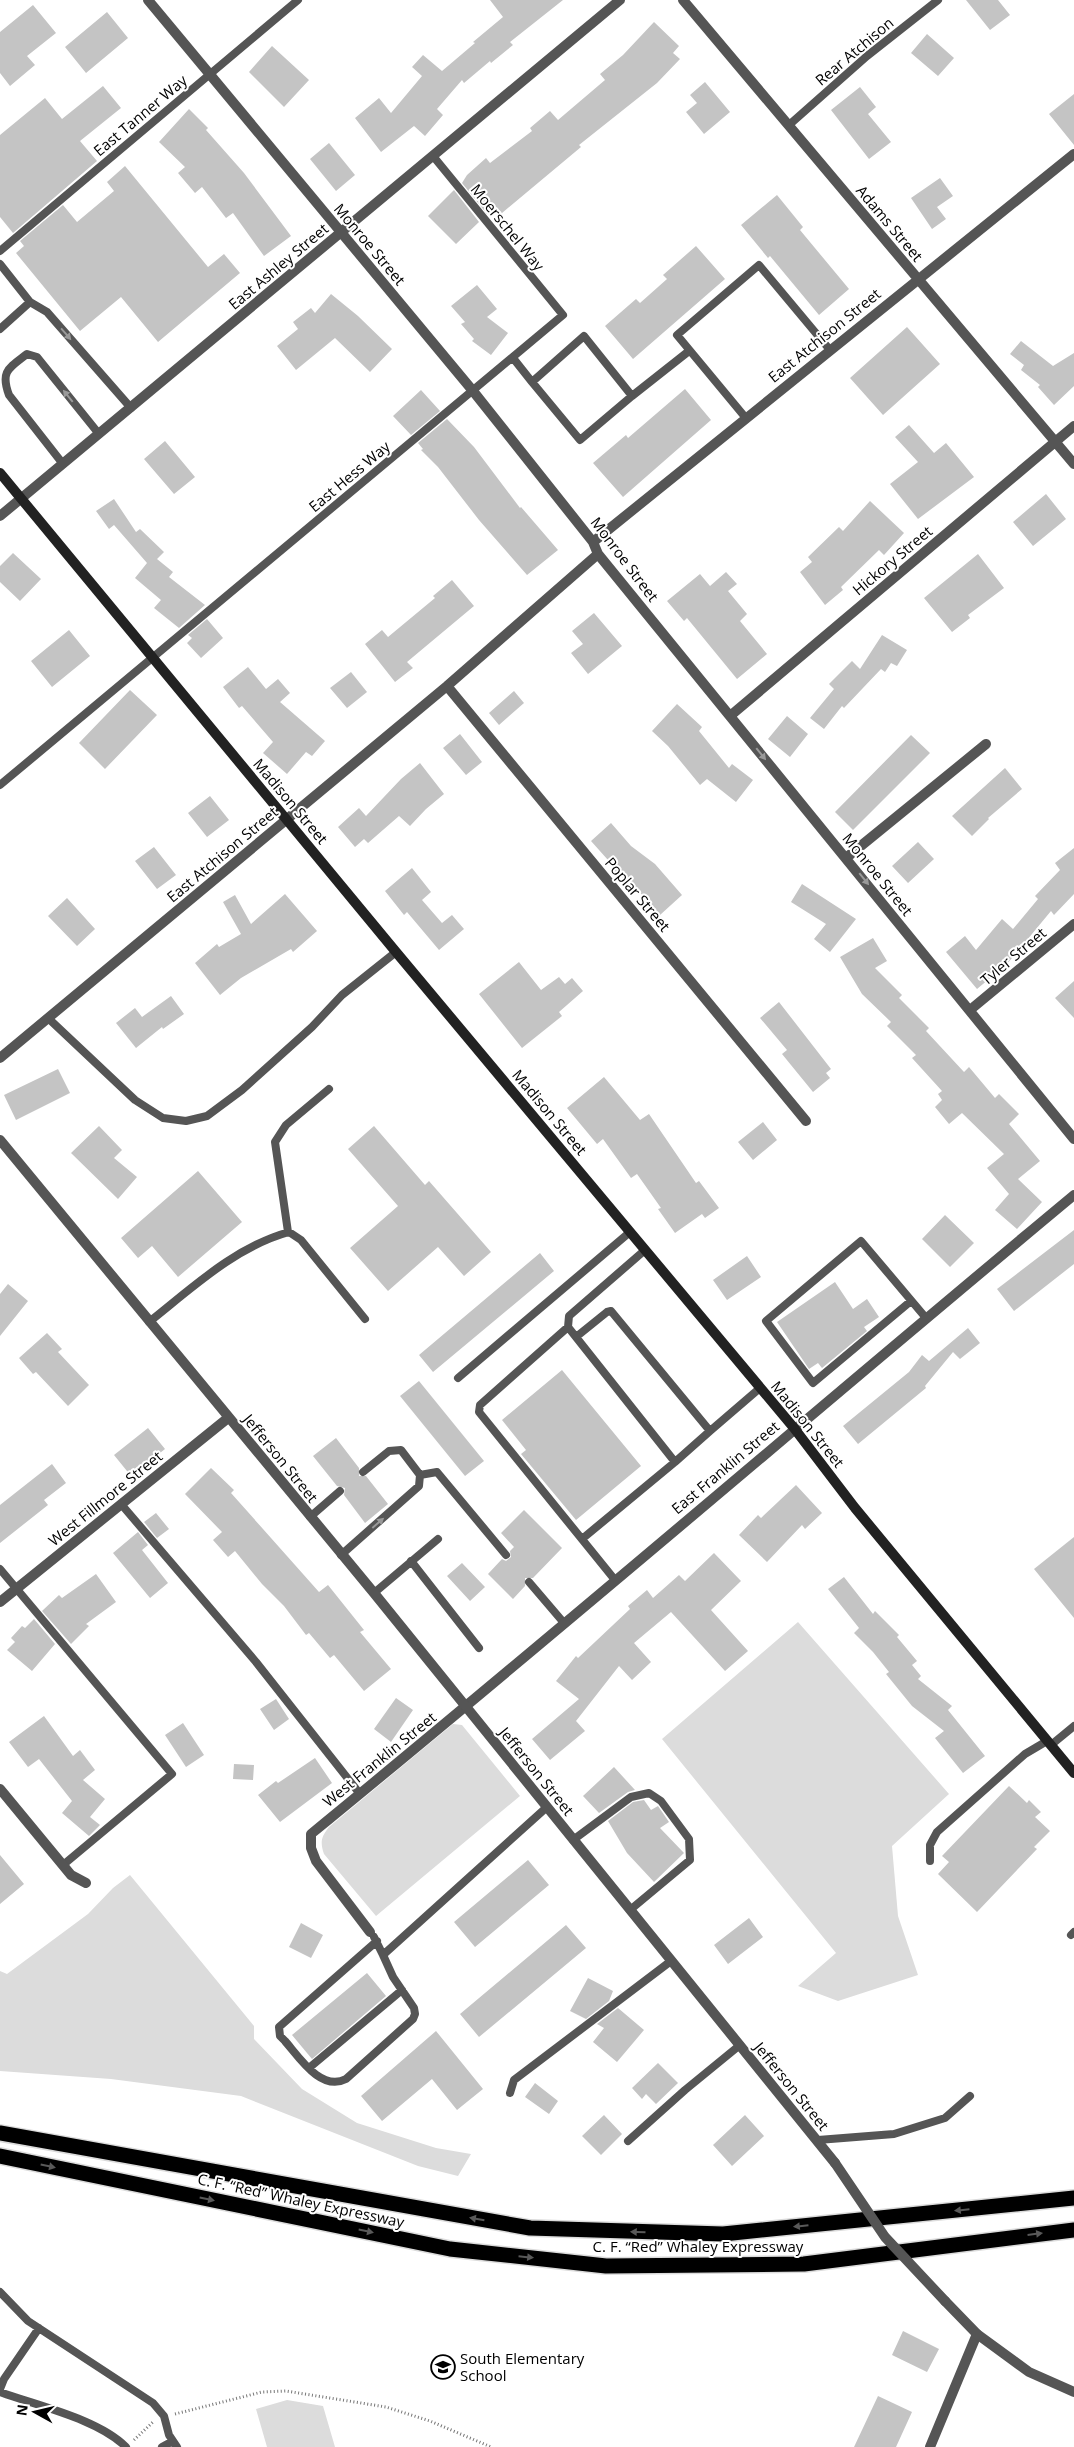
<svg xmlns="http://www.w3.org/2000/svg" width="1074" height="2447" font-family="'Open Sans',sans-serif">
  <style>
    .green { fill: #dcdcdc }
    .building { fill: #c4c4c4 }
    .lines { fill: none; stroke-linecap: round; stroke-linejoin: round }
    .motorway-casing { stroke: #dbdbdb; stroke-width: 18 }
    .path { stroke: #777; stroke-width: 3; stroke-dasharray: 1 2.5; stroke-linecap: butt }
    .service { stroke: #555; stroke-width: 8 }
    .minor { stroke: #555; stroke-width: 10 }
    .tertiary { stroke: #555; stroke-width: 10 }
    .secondary { stroke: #222; stroke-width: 10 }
    .motorway { stroke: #000; stroke-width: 15 }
    .tertiary-bridge { stroke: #555; stroke-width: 10 }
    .oneway { fill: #999 }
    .oneway2 { fill: #595959 }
    .labels { text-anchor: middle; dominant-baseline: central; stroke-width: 4; stroke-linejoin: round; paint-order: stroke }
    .street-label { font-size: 15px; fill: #000; stroke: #fff }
    .poi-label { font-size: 15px; fill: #000; stroke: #fff; text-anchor: start }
  </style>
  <rect width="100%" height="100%" fill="#fff"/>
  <path class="green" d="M798,1622L949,1794L892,1846L898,1916L918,1975L838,2001L798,1986L836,1953L662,1739Z
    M453,1724L462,1725L520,1796L376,1916L324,1854C320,1842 321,1837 329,1827Z
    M130,1875L254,2026V2039L302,2089L357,2123L436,2148L471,2154L458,2176L418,2166L241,2096L111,2079L0,2071V1971L7,1974L88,1914L113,1888Z
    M287,2400L323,2406L335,2447H267L256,2409Z"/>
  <path class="building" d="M490,0H563L510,42L513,45L491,63L490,61L464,83L462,80L437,109L443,115L425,136L414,126L381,152L355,118L379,98L391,113L422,76L412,67L423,55L442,71L475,43L473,42L503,17Z
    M966,0H998L1010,15L990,30Z
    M33,5L56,33L27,56L35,65L10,86L0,73V32Z
    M107,12L128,38L86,73L65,47Z
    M654,22L679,46L673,53L680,59L657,83L579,145L581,147L502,213L495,206L487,214L462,183L467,175L486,158L490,163L532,131L530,128L550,111L558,120L605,80L600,74L623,55Z
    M927,34L954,58L938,76L911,53Z
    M272,46L309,80L284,107L249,72Z
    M705,82L730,112L704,134L686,112L697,103L690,95Z
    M103,86L121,108L80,141L97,161L13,233L0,217V135L45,98L62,119Z
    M860,87L876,107L868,114L891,142L869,159L831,110Z
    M1074,94V145L1049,114Z
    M189,109L208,128L206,130L244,173L291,236L264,256L233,213L226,218L202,187L195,193L178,173L185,167L159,142Z
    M329,143L355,175L336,191L310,159Z
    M125,166L208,267L224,254L240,273L158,342L121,297L80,331L16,253L24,246L20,241L63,205L77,222L114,191L107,182Z
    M940,178L953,196L937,207L946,219L932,229L911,198Z
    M454,190L479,222L456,244L428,216Z
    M777,195L803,227L800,230L849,289L819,315L770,256L768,258L741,225Z
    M696,246L725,279L633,359L605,326L636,299L640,303L667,279L663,275Z
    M477,285L497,309L487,317L508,333L491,355L472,341L474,339L461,324L465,322L451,306Z
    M331,294L358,316L392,349L370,372L335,338L296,370L277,346L298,329L293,322L311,308L315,313Z
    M907,327L940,364L883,415L850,378Z
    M1021,341L1053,366L1074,353V386L1054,405L1038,387L1040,385L1021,370L1024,365L1010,354Z
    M685,389L711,420L623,497L593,463L626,435L628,438Z
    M421,390L440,411L411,435L393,416Z
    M447,419L474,447L520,508L521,507L558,550L527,575L479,520L438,467L421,450L423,449L418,443Z
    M909,425L934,453L946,443L974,477L918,519L890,484L918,462L895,437Z
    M165,441L195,477L174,494L144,459Z
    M1046,494L1066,519L1033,546L1013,522Z
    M114,499L136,532L140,529L164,552L157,559L173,572L169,577L205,605L179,628L154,608L161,600L135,578L147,563L114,525L109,529L96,511Z
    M870,501L904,533L884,555L879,550L841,587L843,590L825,605L800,572L812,562L808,557L839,527L843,531Z
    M13,553L41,579L20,601L0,582V566Z
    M978,554L1004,588L968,615L970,618L952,632L924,598Z
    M726,572L737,584L728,591L747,614L740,621L767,654L737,679L687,618L684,621L667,601L700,574L710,586Z
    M452,580L474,606L407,662L413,668L395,682L365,644L382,630L388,637L435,598L433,596Z
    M594,613L622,646L588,674L571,653L583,644L572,631Z
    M207,619L223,638L201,658L187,643L192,638L188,635Z
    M69,630L90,656L52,687L31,661Z
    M882,635L907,650L897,666L891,663L885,672L881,669L844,708L842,706L824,729L810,718L834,689L829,684L852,661L860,669Z
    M248,667L266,689L278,679L290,693L280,702L325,741L312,756L306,752L287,774L263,753L273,742L242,706L239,708L223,687Z
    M351,672L367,692L347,708L330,688Z
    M130,690L157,715L105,769L79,743Z
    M514,691L524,703L499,725L489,713Z
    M677,704L702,727L699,731L729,768L732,764L753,780L736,802L707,779L700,785L668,746L652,731Z
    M787,716L808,734L790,757L768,739Z
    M460,734L482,762L466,775L443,748Z
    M911,735L930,753L853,830L835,812Z
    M420,763L444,794L426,809L410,826L399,816L368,843L364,839L355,847L338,827L359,808L366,816L401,779Z
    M1005,768L1022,789L988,818L989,819L972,836L952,816Z
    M210,796L229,820L207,837L188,813Z
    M611,823L631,846L655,864L682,895L660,915L635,887L614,871L616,869L591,841Z
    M918,842L934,859L908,883L892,866Z
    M154,847L176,875L157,889L135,861Z
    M1074,848V894L1054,915L1051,911L1007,964L977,989L946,952L965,936L976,950L1002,919L1013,929L1038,899L1035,896L1060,870L1055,863Z
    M412,868L431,892L422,900L442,923L452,915L464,929L439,950L407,912L404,915L385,891Z
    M802,884L856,919L830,952L814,939L826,924L791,902Z
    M285,894L317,931L293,952L291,949L241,978L220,995L195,963L217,944L219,947L241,934L223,902L235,895L251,924Z
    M67,898L95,929L77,946L48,916Z
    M873,938L887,961L875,968L902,995L899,998L929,1028L926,1031L964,1072L969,1067L995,1098L999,1094L1019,1114L1009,1124L1040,1161L1018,1179L1042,1202L1017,1229L995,1210L1009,1194L987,1168L1004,1154L962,1113L949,1124L935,1107L942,1100L938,1094L942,1091L912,1058L916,1055L887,1026L891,1022L862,994L840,957Z
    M519,962L541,990L559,977L565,984L572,978L583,991L559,1012L562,1016L522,1048L479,994Z
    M1074,981V1018L1055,998Z
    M171,996L184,1014L163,1029L162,1027L136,1048L116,1023L135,1008L142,1017Z
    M779,1002L831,1069L826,1073L830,1078L813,1092L782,1054L787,1050L760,1018Z
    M58,1069L70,1093L16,1120L4,1095Z
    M604,1077L640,1120L649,1114L696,1183L699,1181L719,1208L705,1218L702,1214L675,1233L658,1209L661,1208L637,1174L631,1178L603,1139L597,1144L567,1108Z
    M763,1122L777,1140L753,1160L738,1142Z
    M99,1126L122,1150L114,1158L137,1177L118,1199L71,1153Z
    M374,1126L425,1185L429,1181L491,1252L464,1276L438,1247L388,1291L350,1248L398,1206L348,1149Z
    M198,1171L242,1222L178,1277L152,1246L138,1258L121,1238Z
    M945,1215L974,1243L950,1267L922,1239Z
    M1074,1230V1264L1014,1311L997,1289Z
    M540,1253L554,1271L433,1372L419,1355Z
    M747,1256L761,1277L727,1300L713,1280Z
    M835,1282L853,1309L867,1299L879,1317L864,1327L867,1331L822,1368L818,1363L809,1369L777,1322Z
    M8,1284L28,1301L0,1336V1294Z
    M968,1328L980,1343L960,1359L953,1352L925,1386L926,1388L858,1444L843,1426L909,1372L922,1355L929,1361Z
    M47,1333L62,1349L58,1352L89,1385L68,1406L36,1372L33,1374L19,1358Z
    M562,1370L641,1466L576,1520L521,1454L526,1450L502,1420Z
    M419,1381L484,1461L465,1476L400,1396Z
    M148,1428L165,1449L131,1476L114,1455Z
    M336,1438L359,1468V1476H366L388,1504L365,1523L344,1495L345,1488L337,1486L313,1456Z
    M52,1464L66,1483L44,1500L48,1505L0,1543V1505Z
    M211,1468L234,1490L231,1493L319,1592L328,1585L364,1630L360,1632L391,1669L364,1691L334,1655L330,1658L309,1633L306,1635L284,1606L262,1584L235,1551L228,1557L213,1540L222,1532L185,1494Z
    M796,1485L822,1513L805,1529L802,1525L767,1562L739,1535L758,1515L761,1518Z
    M524,1510L562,1548L533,1578H525V1586L513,1599L488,1574L502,1559L506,1561L511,1557L510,1551L514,1547L501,1533Z
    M156,1513L169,1529L157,1538L144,1522Z
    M138,1532L148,1545L142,1550L168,1583L150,1598L113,1553Z
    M1074,1537V1618L1034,1569Z
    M714,1553L741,1581L711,1610L748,1651L725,1671L671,1612L634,1643L651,1662L632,1680L619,1666L576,1721L585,1731L550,1760L532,1739L579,1699L556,1681L576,1656L578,1658L630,1609L628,1606L647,1590L653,1598L679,1575L685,1581Z
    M462,1563L485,1587L470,1601L447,1576Z
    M96,1574L116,1602L86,1624L89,1626L71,1644L42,1611L59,1595L62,1598Z
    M844,1577L873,1614L875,1611L899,1635L897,1637L917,1661L912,1665L921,1676L918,1679L952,1706L948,1710L985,1756L963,1773L935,1738L944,1731L912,1706L886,1674L889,1672L873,1652L854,1633L859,1628L828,1589Z
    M34,1619L55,1644L32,1671L7,1650L15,1642L11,1638L22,1626L25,1628Z
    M396,1698L413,1710L391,1742L374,1729Z
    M276,1699L289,1719L274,1730L260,1709Z
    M44,1716L73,1756L80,1750L95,1770L83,1780L105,1799L90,1817L100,1825L89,1836L62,1813L72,1801L39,1759L28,1767L9,1742Z
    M183,1723L204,1755L186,1767L165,1735Z
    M315,1758L332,1783L280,1822L258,1795L276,1781L278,1783Z
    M234,1764L254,1765L253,1780L233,1779Z
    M614,1767L635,1790L628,1792L599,1813L583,1796Z
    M1009,1786L1027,1803L1029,1800L1041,1812L1035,1817L1050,1831L1034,1847L1037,1849L977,1912L938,1874L949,1862L942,1856Z
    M644,1800L651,1810L658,1806L669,1822L660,1828L684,1853L654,1882L627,1853L608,1821L633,1802Z
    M0,1855L24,1884L0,1904Z
    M528,1860L549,1885L475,1947L454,1922Z
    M749,1918L763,1937L728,1964L714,1945Z
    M301,1923L323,1935L311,1958L289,1947Z
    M566,1925L586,1948L479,2037L460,2014Z
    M367,1973L386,1996L312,2059L292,2035Z
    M588,1978L613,1991L609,2001L586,2019L570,2011Z
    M618,2008L644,2030L617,2062L593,2042L604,2028L597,2024Z
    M436,2031L483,2089L457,2110L432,2079L382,2121L361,2096Z
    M658,2063L678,2083L656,2104L646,2094L642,2099L632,2088Z
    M535,2083L558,2101L549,2114L525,2097Z
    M604,2115L622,2134L601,2155L582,2136Z
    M745,2115L764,2136L732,2166L713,2145Z
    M903,2331L939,2349L927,2372L892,2355Z
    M878,2396L912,2412L896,2447H854Z"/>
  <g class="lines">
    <g class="motorway-casing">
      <path id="motorway" d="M0,2133L530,2228L723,2234L1074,2198
        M0,2156L450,2249L606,2266L804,2264L1074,2230"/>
    </g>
    <path class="path" d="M175,2414L262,2392L286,2391L386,2407L430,2421L491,2447
      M134,2440L153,2422"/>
    <path class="service" d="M789,125L867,56L938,0
      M0,251L298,0
      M0,264L30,302L0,329
      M30,302L47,312L131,408
      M513,358L532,382L584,336L632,396L689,351
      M532,382L580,440L632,396
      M745,417L677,335L759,265L830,350
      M63,464L9,395C0,371 9,368 27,354L37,357L99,434
      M0,785L563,315L433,156
      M48,1018L135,1100L163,1118L186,1121L207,1116L242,1090L312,1027L342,995L396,952
      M288,1232L275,1142L286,1125L329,1089
      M911,1301L813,1383L766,1321L861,1241L926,1318
      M149,1322C192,1288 235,1247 289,1232L301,1240L365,1319
      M568,1327L569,1316L645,1250
      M576,1337L607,1312L611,1311L710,1431L760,1388
      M458,1378L630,1232
      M675,1462L710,1431
      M420,1475L437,1472L506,1555
      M121,1504L256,1662L360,1794
      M310,1517L340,1491
      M582,1539L675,1462L568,1327L480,1405L479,1412L615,1580
      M341,1555L419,1486L420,1475L401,1450L389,1451L363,1472
      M411,1561L479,1648
      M0,1569L172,1774L63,1865
      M529,1582L564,1623
      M374,1593L438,1539
      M1051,1745L1074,1726
      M573,1840L631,1797L649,1793L661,1801L689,1839L690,1860L630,1910
      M930,1861V1845L937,1832L1025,1754L1047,1741
      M1071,1935L1074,1932
      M374,1937L383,1955L547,1807
      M377,1941L279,2027L280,2036L285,2041C299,2057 321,2092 346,2079L413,2019L415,2014L414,2008L393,1977L383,1955
      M309,2068L402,1990
      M510,2093L514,2080L671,1961
      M818,2140L894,2134L945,2118L970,2096
      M628,2141L685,2090L740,2045
      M0,2292L28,2321L153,2403L164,2416L169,2435L177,2447
      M0,2389L4,2379L39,2328
      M0,2392C38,2406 98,2419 126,2447
      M162,2447L173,2441"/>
    <path class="minor" d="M148,0L473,391L593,542L598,554L1074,1139
      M683,0L1074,464
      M0,516L620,0
      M593,542L1074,154
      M447,686L806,1121
      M730,716L1074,426
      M846,858L986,744
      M970,1010L1074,924
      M0,1058L447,686L598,554
      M0,1602L228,1418
      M0,1789L71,1875L86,1883
      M370,1932L316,1861L311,1848V1834C568,1624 819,1407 1074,1195
      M930,2447L977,2334"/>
    <path class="tertiary" d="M0,1140L374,1593L835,2163
      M945,2301L977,2334L1029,2372L1074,2392"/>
    <path class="secondary" d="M0,473L396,952L794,1428L855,1508L1074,1773"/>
    <use href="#motorway" class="motorway"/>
    <path class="tertiary-bridge" d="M835,2163L885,2237L945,2301"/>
  </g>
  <defs><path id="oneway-solid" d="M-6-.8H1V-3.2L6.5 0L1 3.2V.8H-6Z" transform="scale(1.25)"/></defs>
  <g class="oneway">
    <use href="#oneway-solid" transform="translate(66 334) rotate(49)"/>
    <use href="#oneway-solid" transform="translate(68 396) rotate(-129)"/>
    <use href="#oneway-solid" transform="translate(761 754) rotate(51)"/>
    <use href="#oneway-solid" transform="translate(864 879) rotate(51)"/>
    <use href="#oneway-solid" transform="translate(378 1523) rotate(-41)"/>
  </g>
  <g class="oneway2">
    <use href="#oneway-solid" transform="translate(48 2166) rotate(12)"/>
    <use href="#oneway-solid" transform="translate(207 2199) rotate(12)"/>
    <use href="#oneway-solid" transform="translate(962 2210) rotate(174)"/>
    <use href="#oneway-solid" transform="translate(477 2219) rotate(-170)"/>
    <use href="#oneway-solid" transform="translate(801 2226) rotate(174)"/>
    <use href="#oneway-solid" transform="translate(366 2231) rotate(12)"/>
    <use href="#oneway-solid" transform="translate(638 2232) rotate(-178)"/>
    <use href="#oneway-solid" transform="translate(1035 2234) rotate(-7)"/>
    <use href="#oneway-solid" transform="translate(526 2257) rotate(6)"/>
  </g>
  <defs>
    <g id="school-ring" transform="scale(1.25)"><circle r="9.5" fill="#fff" stroke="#000" stroke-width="1.5"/><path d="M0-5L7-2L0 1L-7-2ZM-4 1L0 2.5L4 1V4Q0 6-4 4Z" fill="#000"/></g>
  </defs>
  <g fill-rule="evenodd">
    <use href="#school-ring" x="443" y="2367"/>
  </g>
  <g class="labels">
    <g class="street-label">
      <text transform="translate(854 51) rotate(-40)">Rear Atchison</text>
      <text transform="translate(140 115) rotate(-40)">East Tanner Way</text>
      <text transform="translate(890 223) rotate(50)">Adams Street</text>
      <text transform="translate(508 227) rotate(51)">Moerschel Way</text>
      <text transform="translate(370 244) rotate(50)">Monroe Street</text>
      <text transform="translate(278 266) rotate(-40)">East Ashley Street</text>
      <text transform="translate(824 335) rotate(-39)">East Atchison Street</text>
      <text transform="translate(349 476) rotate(-40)">East Hess Way</text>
      <text transform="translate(625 559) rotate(53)">Monroe Street</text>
      <text transform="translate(892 560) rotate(-40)">Hickory Street</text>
      <text transform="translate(291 801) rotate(50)">Madison Street</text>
      <text transform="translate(222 854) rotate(-40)">East Atchison Street</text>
      <text transform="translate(878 874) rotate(51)">Monroe Street</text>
      <text transform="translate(638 894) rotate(50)">Poplar Street</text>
      <text transform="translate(1013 956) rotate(-40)">Tyler Street</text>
      <text transform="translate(550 1112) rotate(50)">Madison Street</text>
      <text transform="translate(808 1424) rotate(51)">Madison Street</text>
      <text transform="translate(281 1458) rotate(51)">Jefferson Street</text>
      <text transform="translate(725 1467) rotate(-40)">East Franklin Street</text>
      <text transform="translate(105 1498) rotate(-39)">West Fillmore Street</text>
      <text transform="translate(379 1759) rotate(-39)">West Franklin Street</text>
      <text transform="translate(537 1771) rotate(51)">Jefferson Street</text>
      <text transform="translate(792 2086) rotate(51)">Jefferson Street</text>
      <text transform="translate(301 2200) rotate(12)">C. F. “Red” Whaley Expressway</text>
      <text x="698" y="2246">C. F. “Red” Whaley Expressway</text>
    </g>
    <g class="poi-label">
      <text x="460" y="2358">South Elementary<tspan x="460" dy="17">School</tspan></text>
    </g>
  </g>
  <g transform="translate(35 2412) rotate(278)" stroke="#ffffff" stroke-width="4" paint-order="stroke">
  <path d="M0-4L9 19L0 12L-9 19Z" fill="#000000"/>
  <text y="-8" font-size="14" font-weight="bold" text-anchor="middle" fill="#000000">N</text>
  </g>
</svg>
